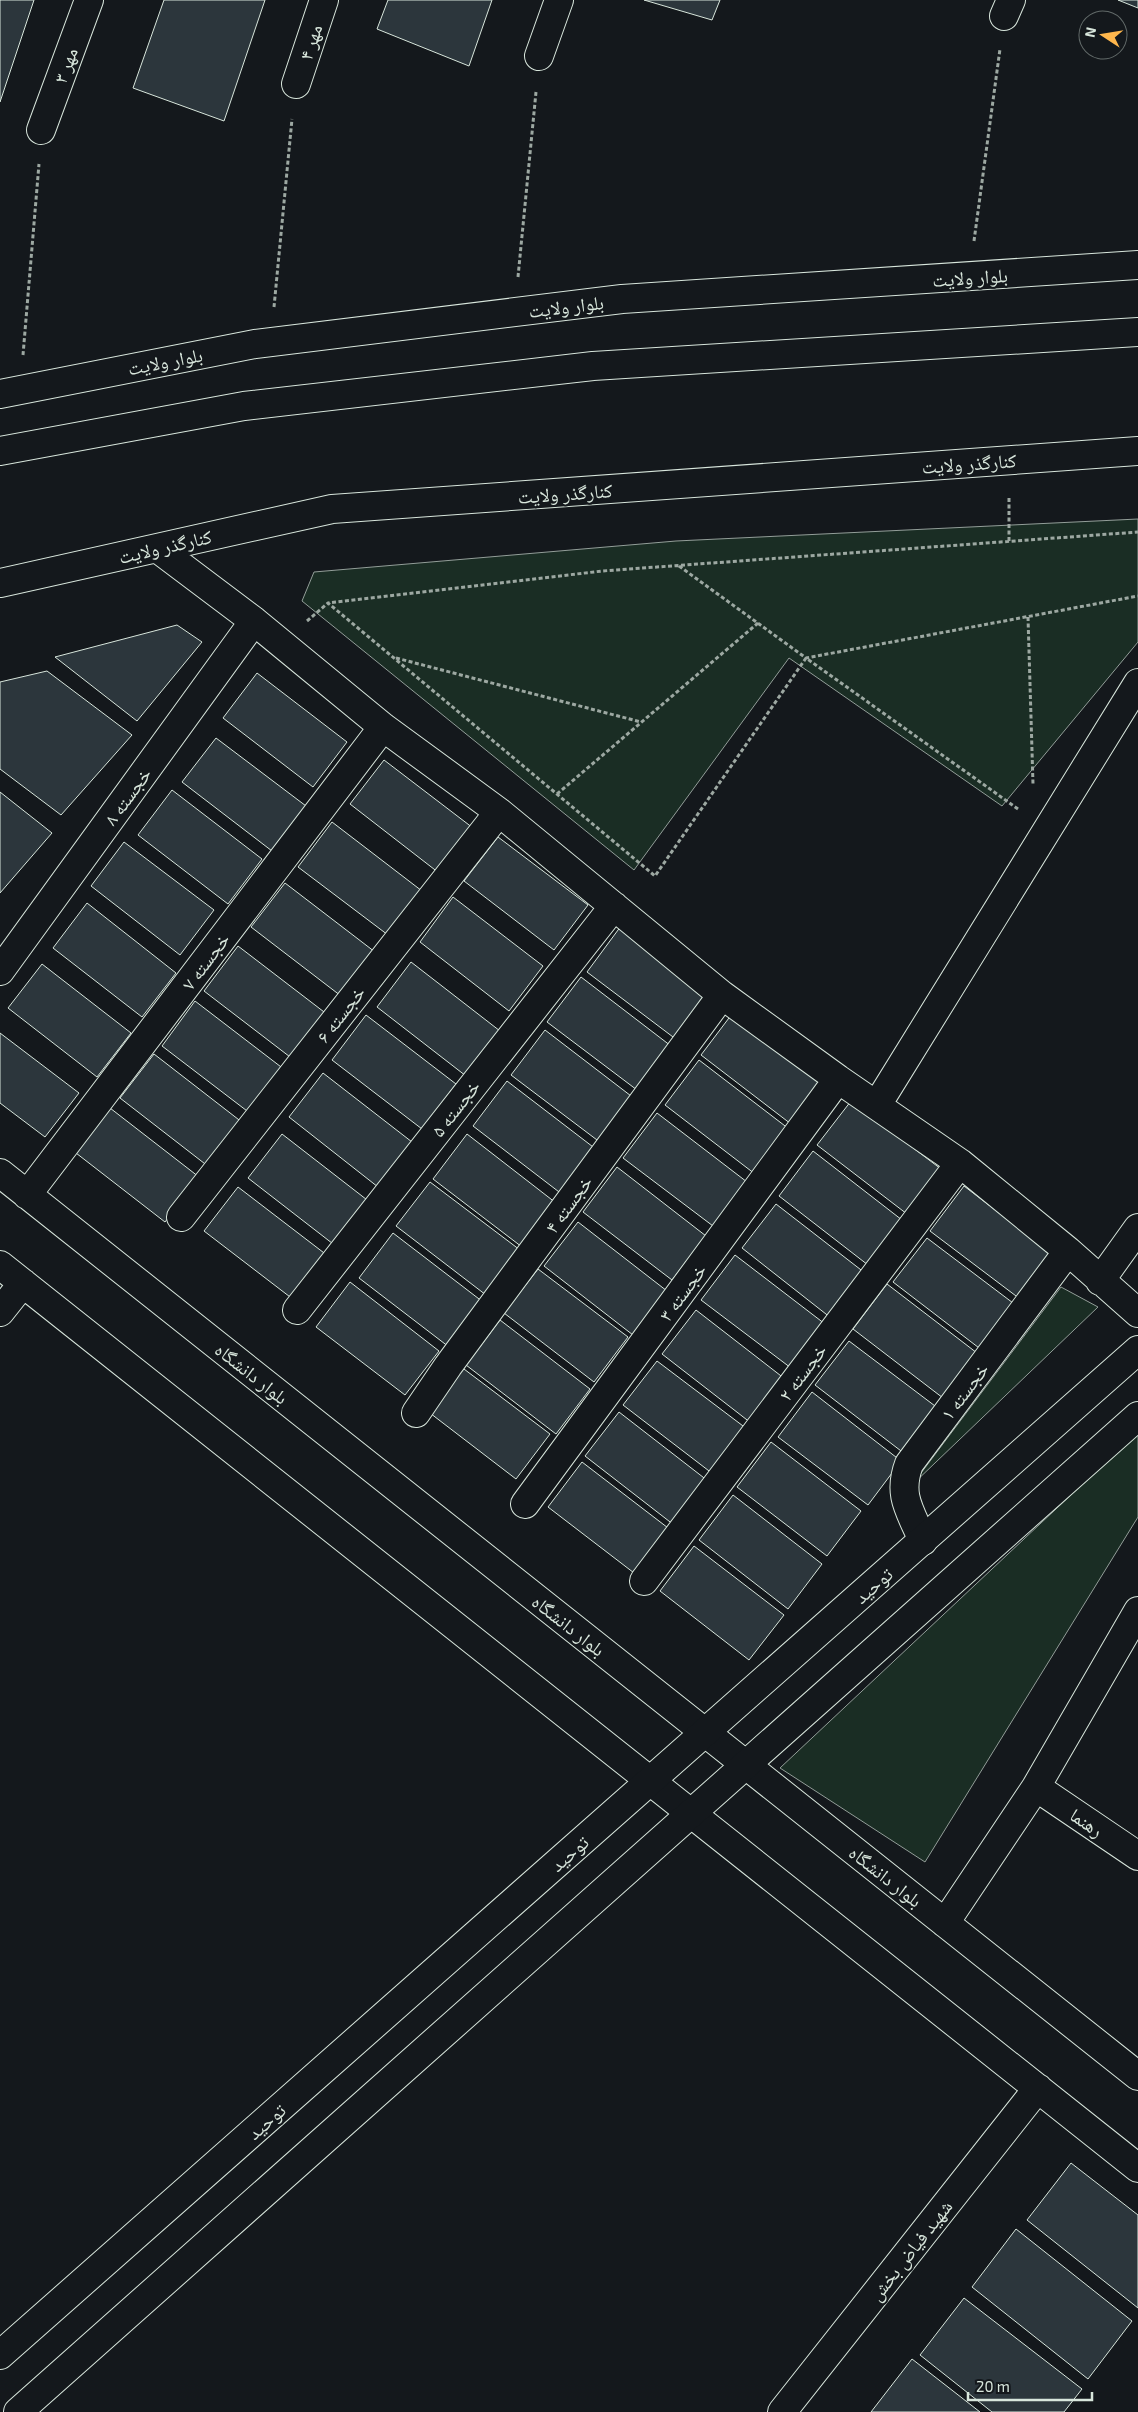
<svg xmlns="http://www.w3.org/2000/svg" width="1138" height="2412" font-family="'Exo 2','Noto Naskh Arabic',sans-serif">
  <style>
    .green { fill: #1a2d24; stroke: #939e99 }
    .building { fill: #2c363c; stroke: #d8e6dc }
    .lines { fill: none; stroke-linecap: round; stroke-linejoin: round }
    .minor-casing { stroke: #d8e6dc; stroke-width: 30 }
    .major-casing { stroke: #d8e6dc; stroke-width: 30 }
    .path { stroke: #9da8a2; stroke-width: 3; stroke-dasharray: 4 2.5; stroke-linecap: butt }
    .minor { stroke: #14181c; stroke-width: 28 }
    .major { stroke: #14181c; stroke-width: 28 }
    .labels { text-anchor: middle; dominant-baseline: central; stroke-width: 4; stroke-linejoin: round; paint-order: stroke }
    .street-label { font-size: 19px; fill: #d8e6dc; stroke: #14181c }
  </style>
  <rect width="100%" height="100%" fill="#14181c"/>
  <path class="green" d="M1138,519V642L1002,806L789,658L634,870L302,601L314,572L676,541Z
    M1061,1287L1098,1307L912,1485Z
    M1138,1432V1517L925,1862L780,1768Z"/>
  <path class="building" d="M0,0H34L0,102Z
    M164,0H265L224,121L133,88Z
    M388,0H492L469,66L377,29Z
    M644,0H720L712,20Z
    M1118,0H1138V8Z
    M177,625L202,642L137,721L55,657Z
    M47,671L132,735L61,815L0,769V682Z
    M257,673L347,742L313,787L223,718Z
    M216,738L306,806L272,851L182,782Z
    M384,760L473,828L439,873L350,804Z
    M172,790L262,859L228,904L138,835Z
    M0,792L52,833L0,893Z
    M332,822L422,891L388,935L298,867Z
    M498,837L588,905L554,950L464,881Z
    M124,842L214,910L180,955L91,886Z
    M285,883L375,952L341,996L251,927Z
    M453,897L543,966L509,1011L420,942Z
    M87,903L176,973L142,1017L53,948Z
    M621,926L710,996L677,1040L587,972Z
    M238,946L328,1015L294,1060L204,991Z
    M411,962L500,1031L466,1076L377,1007Z
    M42,964L131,1033L97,1077L8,1008Z
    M581,977L671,1046L637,1090L547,1022Z
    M195,1001L285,1070L251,1114L162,1046Z
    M735,1010L825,1079L791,1124L701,1055Z
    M366,1015L456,1084L422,1129L332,1060Z
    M545,1030L635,1099L601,1143L511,1075Z
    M0,1033L79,1093L45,1137L0,1103Z
    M154,1054L243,1123L209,1167L120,1098Z
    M699,1060L789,1129L755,1174L665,1105Z
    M323,1073L412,1142L378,1187L289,1117Z
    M507,1081L597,1150L563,1195L473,1126Z
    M851,1101L941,1169L907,1214L817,1145Z
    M110,1108L199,1177L165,1222L76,1153Z
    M657,1113L747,1182L713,1226L623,1158Z
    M282,1134L371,1203L337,1247L248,1178Z
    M467,1134L556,1203L522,1247L433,1179Z
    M813,1151L902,1220L868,1265L779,1196Z
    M617,1167L706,1236L672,1280L583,1212Z
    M430,1182L520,1250L486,1295L396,1226Z
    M964,1186L1054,1255L1020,1299L930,1231Z
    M238,1187L328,1256L294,1300L204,1231Z
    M776,1204L865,1273L831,1318L742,1248Z
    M578,1222L667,1291L633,1335L544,1266Z
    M393,1233L483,1302L449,1347L359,1278Z
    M927,1238L1017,1306L983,1351L893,1282Z
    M735,1255L825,1324L791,1368L701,1300Z
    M538,1269L628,1337L594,1382L504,1313Z
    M350,1282L439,1351L405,1395L316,1327Z
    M887,1284L977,1353L943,1398L853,1329Z
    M696,1310L785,1379L751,1423L662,1354Z
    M500,1320L590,1389L556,1434L466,1365Z
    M849,1341L939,1409L905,1454L815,1385Z
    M657,1361L747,1429L713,1474L623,1405Z
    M460,1366L550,1434L516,1479L426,1410Z
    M812,1392L901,1461L868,1505L778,1437Z
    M619,1412L708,1481L674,1525L585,1456Z
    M771,1442L861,1511L827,1556L737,1487Z
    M582,1462L672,1531L638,1576L548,1507Z
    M733,1495L822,1564L788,1609L699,1540Z
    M694,1546L784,1615L749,1660L660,1591Z
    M1071,2163L1138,2215V2308L1027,2220Z
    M1016,2229L1132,2321L1088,2379L972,2287Z
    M964,2298L1082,2389L1064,2412H992L920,2355Z
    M912,2359L980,2412H871Z"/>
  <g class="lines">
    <g class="minor-casing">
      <path id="minor" d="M1004,16L1011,0
        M539,56L559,0
        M296,84L324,0
        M41,130L89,0
        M157,548L254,621L383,727L499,812L722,995L838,1079L960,1163L1068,1251L1138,1313
        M0,583L332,509L1138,451
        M0,971L254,621
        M877,1105L1138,683
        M0,1173L1138,2076
        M27,1195L383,727
        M181,1217L499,812
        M0,1265L1138,2168
        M1100,1281L1138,1228
        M297,1310L614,906
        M0,1312L23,1283
        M416,1413L448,1366L722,995
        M525,1504L838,1079
        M923,1541C911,1512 897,1496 909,1464L1068,1251
        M644,1581L960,1163
        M1036,1787L1138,1856
        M945,1923L1036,1787L1138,1611
        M782,2412L1038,2088"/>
    </g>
    <g class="major-casing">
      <path id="major" d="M0,394L255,344L622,299L1138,265
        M0,451L244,406L593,366L1138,332
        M0,2355L1138,1350
        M18,2412L1138,1416"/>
    </g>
    <path class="path" d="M974,241L1000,49
      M518,277L536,92
      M274,307L292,119
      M23,355L39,164
      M1009,541V497
      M679,566L806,658L1138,596
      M1028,617L1033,784
      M307,621L328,603
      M396,658L641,722
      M557,794L758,623
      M1018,809L806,658L655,876L328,603L602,571L1138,532"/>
    <use href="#minor" class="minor"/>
    <use href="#major" class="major"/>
  </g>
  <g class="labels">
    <g class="street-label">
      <text transform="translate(310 42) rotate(-72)">مهر ۴</text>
      <text transform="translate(65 65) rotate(-70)">مهر ۳</text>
      <text transform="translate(970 277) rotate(-4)">بلوار ولایت</text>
      <text transform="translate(566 306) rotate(-7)">بلوار ولایت</text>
      <text transform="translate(165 361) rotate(-11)">بلوار ولایت</text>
      <text transform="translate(969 463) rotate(-4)">کنارگذر ولایت</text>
      <text transform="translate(565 493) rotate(-4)">کنارگذر ولایت</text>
      <text transform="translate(165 546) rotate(-13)">کنارگذر ولایت</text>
      <text transform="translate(127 796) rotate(-54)">خجسته ۸</text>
      <text transform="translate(205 961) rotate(-53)">خجسته ۷</text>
      <text transform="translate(340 1014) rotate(-52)">خجسته ۶</text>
      <text transform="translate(455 1108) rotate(-52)">خجسته ۵</text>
      <text transform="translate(568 1204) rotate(-54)">خجسته ۴</text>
      <text transform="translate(682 1292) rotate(-54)">خجسته ۳</text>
      <text transform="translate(802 1372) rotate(-53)">خجسته ۲</text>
      <text transform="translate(252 1373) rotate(38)">بلوار دانشگاه</text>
      <text transform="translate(964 1391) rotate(-53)">خجسته ۱</text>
      <text transform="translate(873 1585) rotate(-41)">توحید</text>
      <text transform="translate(569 1625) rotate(38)">بلوار دانشگاه</text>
      <text transform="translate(1087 1822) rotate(34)">رهنما</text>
      <text transform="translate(569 1853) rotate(-41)">توحید</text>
      <text transform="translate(886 1876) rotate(38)">بلوار دانشگاه</text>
      <text transform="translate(266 2121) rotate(-41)">توحید</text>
      <text transform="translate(910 2250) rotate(-52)">شهید فیاض بخش</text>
    </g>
  </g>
  <g transform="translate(1103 35) rotate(282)"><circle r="24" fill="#14181c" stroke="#626a69"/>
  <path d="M0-4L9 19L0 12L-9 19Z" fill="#ffb74d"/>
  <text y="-8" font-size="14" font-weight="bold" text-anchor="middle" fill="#d8e6dc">N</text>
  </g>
  <path d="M968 2392v8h124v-8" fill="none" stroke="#d8e6dc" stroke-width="2.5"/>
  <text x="976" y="2392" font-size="15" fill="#d8e6dc" stroke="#14181c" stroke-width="4" paint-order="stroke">20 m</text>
</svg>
